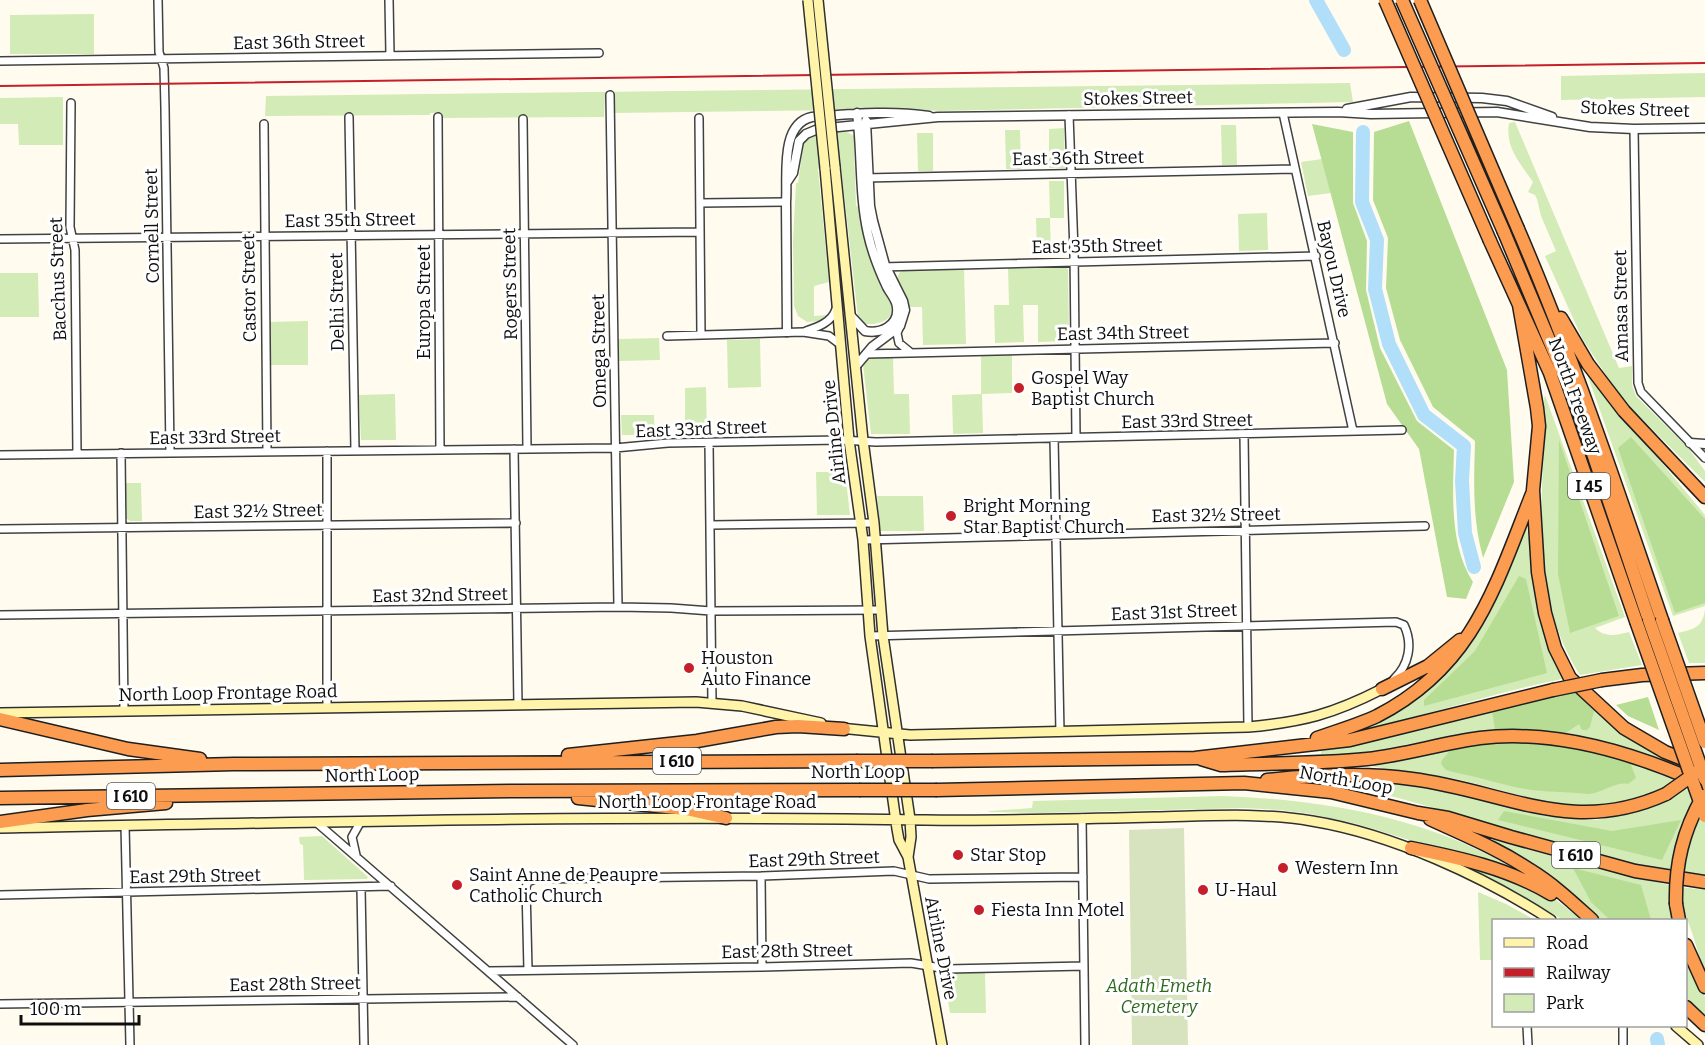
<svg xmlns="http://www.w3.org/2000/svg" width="1705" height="1045" font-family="Bitter,serif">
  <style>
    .green { fill: #d3ebb6 }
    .forest { fill: #b7dd95 }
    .cemetery { fill: #d7e2bf }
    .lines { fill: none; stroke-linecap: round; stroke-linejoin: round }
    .river { stroke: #b1dff9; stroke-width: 14 }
    .minor-casing { stroke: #414141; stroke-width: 10 }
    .tertiary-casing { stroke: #414141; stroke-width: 11 }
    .secondary-casing { stroke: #303030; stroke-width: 12 }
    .motorway-casing { stroke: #1f1f1f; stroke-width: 15 }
    .minor { stroke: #fff; stroke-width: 7 }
    .tertiary { stroke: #fff; stroke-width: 8 }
    .secondary { stroke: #fff4aa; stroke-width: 9 }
    .motorway { stroke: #fb9c51; stroke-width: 12 }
    .rail { stroke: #c51f2a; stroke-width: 2 }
    .secondary-bridge-casing { stroke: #303030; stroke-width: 12; stroke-linecap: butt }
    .motorway-bridge-casing { stroke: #1f1f1f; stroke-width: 15; stroke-linecap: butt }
    .secondary-bridge { stroke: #fff4aa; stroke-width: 9 }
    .motorway-bridge { stroke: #fb9c51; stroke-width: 12 }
    .poi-dot { fill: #c51f2a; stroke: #fff; stroke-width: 2 }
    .labels { text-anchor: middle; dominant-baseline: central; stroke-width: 6; stroke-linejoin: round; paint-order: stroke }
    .shield { fill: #fff; stroke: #565656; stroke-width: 1.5 }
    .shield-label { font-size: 16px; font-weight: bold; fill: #0e0e0e }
    .street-label { font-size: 18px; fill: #0e0e0e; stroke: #fff }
    .poi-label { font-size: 18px; fill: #0e0e0e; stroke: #fff; text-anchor: start }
    .park-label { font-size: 18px; font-style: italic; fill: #2c691b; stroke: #fff }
  </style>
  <rect width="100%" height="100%" fill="#fffcef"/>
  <path class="green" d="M94,14V54H10V15Z
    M1705,73V97L1561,100V76Z
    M1350,83L1353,102L940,111L901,108L838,110L614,113V96L605,95L604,117L441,118L440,113H430V115L265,116L266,96Z
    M63,97V145H19L18,124H0V98Z
    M1515,122L1619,368L1632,366V385L1636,396L1688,448L1705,471V482L1621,398L1582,338L1545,256L1556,251L1541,216L1537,199L1535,195L1528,192L1533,182C1520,163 1505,148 1509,123Z
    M1221,125H1236L1237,165H1222Z
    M1064,128L1065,168H1049V129Z
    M1005,130H1020L1021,169H1006Z
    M847,132L854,136L857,148H854L856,206H859L886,294C900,316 886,325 864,324L858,317L841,167L818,169L829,282L814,286V316L827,315L820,321L807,322L798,316L794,306L793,241L796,183H798L803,148L801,147C809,130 830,132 847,132Z
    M917,133H933V171H918Z
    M1322,159L1331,193L1308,196L1301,162Z
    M1049,181H1064V218H1050L1051,255H1037L1036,218H1050Z
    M1267,213L1268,250L1239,251L1238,214Z
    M1063,266L1068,269L1069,336L1067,341L1038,342V305H1023L1024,342L995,343L994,305H1009L1008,267Z
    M964,268L966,344L923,345L922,307H909L908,300L897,280L899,273L905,269Z
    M0,273H38L39,317H0Z
    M308,321V365H271L270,322Z
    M659,338L660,360L619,361L618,339Z
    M760,339L761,387L728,388L727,340Z
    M1012,354V393L982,394L983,433L953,434L952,395L981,394V355Z
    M873,356H893L894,394H909L910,434H871L863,364Z
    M1586,371L1610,405L1662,463L1705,515V606L1673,616Z
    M706,387L707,434L685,435V388Z
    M395,394L396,440H361L359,395Z
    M1545,395L1625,617L1595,628C1605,638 1617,635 1629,632L1642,665L1580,675C1535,605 1540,524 1544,445C1545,429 1541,410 1545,395Z
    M621,415H654L655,435H622Z
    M816,472H845L850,515H817Z
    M125,483H141L142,521H130L126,518Z
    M877,496H923L924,531H880Z
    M1526,525L1529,538L1530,566L1537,608L1548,645L1567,678C1494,692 1421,717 1349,734L1465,650L1491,606L1523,529Z
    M1705,610V663H1689L1678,633C1694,629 1702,628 1705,610Z
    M1576,691C1609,728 1630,740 1675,761L1677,768C1586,728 1522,722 1425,741C1393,747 1362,754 1330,755C1321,756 1311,757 1303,755L1321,754V751Z
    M1462,746L1630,762L1676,781C1591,830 1537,796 1451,778C1424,773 1397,771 1370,766V764Z
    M1361,781L1436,788L1545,816L1596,820L1637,812L1669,799L1685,789L1705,795V876C1685,873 1665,871 1646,867C1546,845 1450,809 1350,786Z
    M1223,796C1329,800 1433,818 1524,875L1357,824L1311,814L1281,810L1244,808L1040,813L988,812L990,811L1032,808L1033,801Z
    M322,836L368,877L367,879L304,880L303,845L300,844L299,837Z
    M1493,839L1582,865L1669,885L1673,920H1602L1579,900L1491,841Z
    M1459,863L1478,867L1548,894L1577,916L1579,920H1563L1512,890L1457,865Z
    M1680,887L1705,890V969C1700,959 1698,952 1695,942C1689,921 1682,911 1680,887Z
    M1478,892L1506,904L1535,920H1494L1493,960H1480Z
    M1686,960L1705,997V1015L1686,998Z
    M951,973H985L986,1013H950L944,977Z"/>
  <path class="forest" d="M1409,121L1507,370L1514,482L1483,558C1472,517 1474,482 1475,441L1433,407L1400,340L1386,288L1388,238L1373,200L1374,132Z
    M1312,124L1353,132V203L1367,241L1366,290L1380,348L1417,421L1454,450C1453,493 1449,545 1473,582L1466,599L1447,597L1419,449L1387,404Z
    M1631,437L1705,519V603L1675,613L1618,448Z
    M1559,440L1619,616L1570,633L1558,574Z
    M1519,576L1526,579L1547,673L1424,706V700L1475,651Z
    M1576,691L1594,711L1590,727L1587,730H1582L1579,724L1566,733L1508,729L1495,730L1492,710Z
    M1648,697L1659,730L1628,716L1616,705Z
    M1507,742C1549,743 1590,749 1630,762L1636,778L1628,784C1615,781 1601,794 1588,794C1569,792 1550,792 1531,790C1505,786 1479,777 1453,772L1446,770L1441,764L1442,760L1452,748Z
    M1504,811L1612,831L1681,820L1662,860L1498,820Z
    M1573,868L1641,885L1651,920H1610L1591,902Z"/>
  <path class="cemetery" d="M1184,828L1188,1045H1132L1129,830Z"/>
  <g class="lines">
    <path class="river" d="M1316,0L1344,50
      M1363,132L1362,202L1377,240L1375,289L1389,344L1424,415L1464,446L1462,481L1465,533L1474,567
      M1657,1039L1658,1045"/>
    <g class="minor-casing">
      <path id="minor" d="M158,0L159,52L164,68L165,108L170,452
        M389,0L390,55
        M0,61L599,53
        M610,95L618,607
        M71,103L70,227L75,250L77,454
        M1283,113L1353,431
        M1069,115L1074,251L1076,437
        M349,117L355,450
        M438,117L440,450
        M699,118L701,335
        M523,119L527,448
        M264,124L267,451
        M1634,129L1638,383L1641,392L1705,458
        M864,178L1295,169
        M700,203L786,202
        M0,239L700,232
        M881,267L1316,256
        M900,326L897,333L899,343L910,352
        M806,331C818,327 832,322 836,309
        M667,336L803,332L829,336L841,345
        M866,354L1335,343
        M1244,434L1248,727
        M1054,438L1060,732
        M709,443L712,702
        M514,449L518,705
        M327,451V708
        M121,453L124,711
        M0,455L615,448L668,443L841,440L876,442L1402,430
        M711,525L874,523
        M0,529L516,523
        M863,540L1425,526
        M0,615L618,607L671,608L711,611L880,610
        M870,636L1396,622L1404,625C1413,644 1409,665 1394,679
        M1082,818L1085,1045
        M316,822L573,1045
        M125,825L130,1045
        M356,855L352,837L361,821
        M761,876L762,967
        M361,888L364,1045
        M0,895L391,886
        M528,970L526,887L528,882L535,879L761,876L894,871L929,879L1083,877
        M489,971L762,967L911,963L947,969L1084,966
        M0,1004L518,997
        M1527,1026L1528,1045
        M1623,1026V1045"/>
    </g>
    <g class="tertiary-casing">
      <path id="tertiary" d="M1347,109L1411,97L1482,98L1507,101L1552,117
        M787,182L793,173L799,141L806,134L818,129L938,117L1338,112L1371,114L1497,112L1590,127L1634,129L1705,128
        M850,315L865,331C880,334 899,326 897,308C897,300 890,293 887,287C879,270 872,252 868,234C859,194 862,154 857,113
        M787,332L786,202C788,177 779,124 812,117C852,114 890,110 929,116
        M856,366L872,347L900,326L905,310L903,301L885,265L873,221L870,206L866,121
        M1690,443L1705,444"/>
    </g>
    <g class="secondary-casing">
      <path id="secondary" d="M835,167L863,440L874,523L883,636L910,819L911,837L908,857
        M825,168L849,440L863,540L870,636L897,829L899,840L908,857L942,1045
        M0,713L696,702L742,706L821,723
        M840,728L910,735L1248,727C1303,722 1333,714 1382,689
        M0,828C308,822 616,815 925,820C1001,821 1078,819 1154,817C1207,816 1259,812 1312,821C1392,834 1483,876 1551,920
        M1676,1026L1698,1045"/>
    </g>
    <g class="motorway-casing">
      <path id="motorway" d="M1518,229C1573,357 1617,488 1662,620
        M1504,232L1578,409L1649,620
        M1490,241L1550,373L1636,621
        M1519,305L1537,408L1539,426L1533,490L1538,572L1545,613L1555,648L1570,678L1624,728L1665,752L1693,763
        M1561,318L1588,364L1624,411L1705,497
        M1602,680L1642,675L1705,673
        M1382,689L1428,666L1460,640
        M0,719L128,749L200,759
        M1317,738C1337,731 1358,725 1377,716C1473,667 1495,587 1532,494
        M568,755L697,741L776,727L798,726L844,729
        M1201,759L1221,765C1270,763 1319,764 1367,759C1405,755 1442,743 1480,738C1555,729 1637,754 1705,785
        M933,761L1195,758L1350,740L1553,690
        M0,770L234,764L856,761
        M1267,780C1314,775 1365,772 1412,779C1506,791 1571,837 1666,794
        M937,790L1244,783L1331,792L1418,813L1448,818L1511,837L1635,871L1705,882
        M0,798L517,791L859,790
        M578,798L686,809L726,818
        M1430,819C1464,835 1499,849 1530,870C1553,884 1572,902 1592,920
        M0,822L87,810L166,803
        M1411,848C1460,858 1507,868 1551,894
        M1676,904L1679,920
        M1686,945L1705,987
        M1686,1007L1705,1025"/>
    </g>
    <use href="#minor" class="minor"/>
    <use href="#tertiary" class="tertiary"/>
    <use href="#secondary" class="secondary"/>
    <use href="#motorway" class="motorway"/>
    <path class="rail" d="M0,86L1705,63"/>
    <g class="secondary-bridge-casing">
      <path id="secondary-bridge" d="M808,0L825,168
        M818,0L835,167"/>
    </g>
    <g class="motorway-bridge-casing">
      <path id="motorway-bridge" d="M1385,0L1490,241
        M1402,0L1504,232
        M1420,0L1518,229
        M1649,620L1705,779
        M1662,620L1705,742
        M1636,621L1705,816
        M1553,690L1602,680
        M856,761H933
        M859,790H937
        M1666,794L1697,772
        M1676,904C1675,864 1683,831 1703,796"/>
    </g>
    <use href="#secondary-bridge" class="secondary-bridge"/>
    <use href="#motorway-bridge" class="motorway-bridge"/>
  </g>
  <g class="poi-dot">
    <circle cx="1019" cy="388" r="6"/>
    <circle cx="951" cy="516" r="6"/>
    <circle cx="689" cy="668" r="6"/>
    <circle cx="958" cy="855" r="6"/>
    <circle cx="1283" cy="868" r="6"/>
    <circle cx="457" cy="885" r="6"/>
    <circle cx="1203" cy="890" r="6"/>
    <circle cx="979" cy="910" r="6"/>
  </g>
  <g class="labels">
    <g class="shield">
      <rect x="1568" y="473" width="42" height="26" rx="4.5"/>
      <rect x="653" y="748" width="48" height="26" rx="4.5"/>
      <rect x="107" y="783" width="48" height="26" rx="4.5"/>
      <rect x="1552" y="842" width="48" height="26" rx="4.5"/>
    </g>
    <g class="shield-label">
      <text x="1589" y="486">I 45</text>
      <text x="677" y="761">I 610</text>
      <text x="131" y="796">I 610</text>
      <text x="1576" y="855">I 610</text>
    </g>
    <g class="street-label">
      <text transform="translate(299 42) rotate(-1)">East 36th Street</text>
      <text transform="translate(1138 98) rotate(-1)">Stokes Street</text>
      <text transform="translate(1635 109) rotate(2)">Stokes Street</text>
      <text transform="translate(1078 158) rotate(-1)">East 36th Street</text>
      <text transform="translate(350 220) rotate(-1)">East 35th Street</text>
      <text transform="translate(152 226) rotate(-91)">Cornell Street</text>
      <text transform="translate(1097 246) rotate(-1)">East 35th Street</text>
      <text transform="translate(1334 269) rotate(77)">Bayou Drive</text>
      <text transform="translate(58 279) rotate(-92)">Bacchus Street</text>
      <text transform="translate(510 284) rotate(-91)">Rogers Street</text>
      <text transform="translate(249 288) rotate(-91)">Castor Street</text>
      <text transform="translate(337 302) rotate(-91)">Delhi Street</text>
      <text transform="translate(424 302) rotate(-90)">Europa Street</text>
      <text transform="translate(1621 306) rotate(-91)">Amasa Street</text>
      <text transform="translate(1123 333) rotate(-1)">East 34th Street</text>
      <text transform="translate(599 351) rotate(-91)">Omega Street</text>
      <text transform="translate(1575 396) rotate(70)">North Freeway</text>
      <text transform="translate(1187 421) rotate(-1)">East 33rd Street</text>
      <text transform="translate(701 429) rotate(-2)">East 33rd Street</text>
      <text transform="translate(834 432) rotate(-96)">Airline Drive</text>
      <text transform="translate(215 437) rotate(-1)">East 33rd Street</text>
      <text transform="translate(258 511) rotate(-1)">East 32½ Street</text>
      <text transform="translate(1216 515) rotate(-1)">East 32½ Street</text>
      <text transform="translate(440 595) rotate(-1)">East 32nd Street</text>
      <text transform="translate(1174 612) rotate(-2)">East 31st Street</text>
      <text transform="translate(228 693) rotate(-1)">North Loop Frontage Road</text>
      <text x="858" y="772">North Loop</text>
      <text transform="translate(372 775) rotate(-1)">North Loop</text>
      <text transform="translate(1346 780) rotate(10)">North Loop</text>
      <text x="707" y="802">North Loop Frontage Road</text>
      <text transform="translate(814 859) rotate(-2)">East 29th Street</text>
      <text transform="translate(195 876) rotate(-1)">East 29th Street</text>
      <text transform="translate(941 948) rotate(79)">Airline Drive</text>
      <text transform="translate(787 951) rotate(-1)">East 28th Street</text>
      <text transform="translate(295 984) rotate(-1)">East 28th Street</text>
    </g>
    <g class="poi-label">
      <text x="1031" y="378">Gospel Way<tspan x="1031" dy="21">Baptist Church</tspan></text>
      <text x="963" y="506">Bright Morning<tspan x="963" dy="21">Star Baptist Church</tspan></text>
      <text x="701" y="658">Houston<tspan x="701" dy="21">Auto Finance</tspan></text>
      <text x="970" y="855">Star Stop</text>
      <text x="1295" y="868">Western Inn</text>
      <text x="469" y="875">Saint Anne de Peaupre<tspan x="469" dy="21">Catholic Church</tspan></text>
      <text x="1215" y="890">U-Haul</text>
      <text x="991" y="910">Fiesta Inn Motel</text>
    </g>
    <g class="park-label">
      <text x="1159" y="986">Adath Emeth<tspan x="1159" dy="21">Cemetery</tspan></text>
    </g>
  </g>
  <rect x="1492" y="919" width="195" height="108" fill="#ffffff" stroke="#9f9f9f" stroke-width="1.5"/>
  <rect x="1504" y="938" width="30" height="9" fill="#fff4aa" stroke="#9f9f9f" stroke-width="1.5"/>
  <text x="1546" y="949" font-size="18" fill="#0e0e0e">Road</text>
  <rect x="1504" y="968" width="30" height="9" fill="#c51f2a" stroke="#9f9f9f" stroke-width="1.5"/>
  <text x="1546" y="979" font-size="18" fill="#0e0e0e">Railway</text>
  <rect x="1504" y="994" width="30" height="18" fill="#d3ebb6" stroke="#9f9f9f" stroke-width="1.5"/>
  <text x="1546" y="1009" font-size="18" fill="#0e0e0e">Park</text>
  <path d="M21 1015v9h118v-9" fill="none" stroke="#0e0e0e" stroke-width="3"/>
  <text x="30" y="1015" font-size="18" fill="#0e0e0e" stroke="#ffffff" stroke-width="4.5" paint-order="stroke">100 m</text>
</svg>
